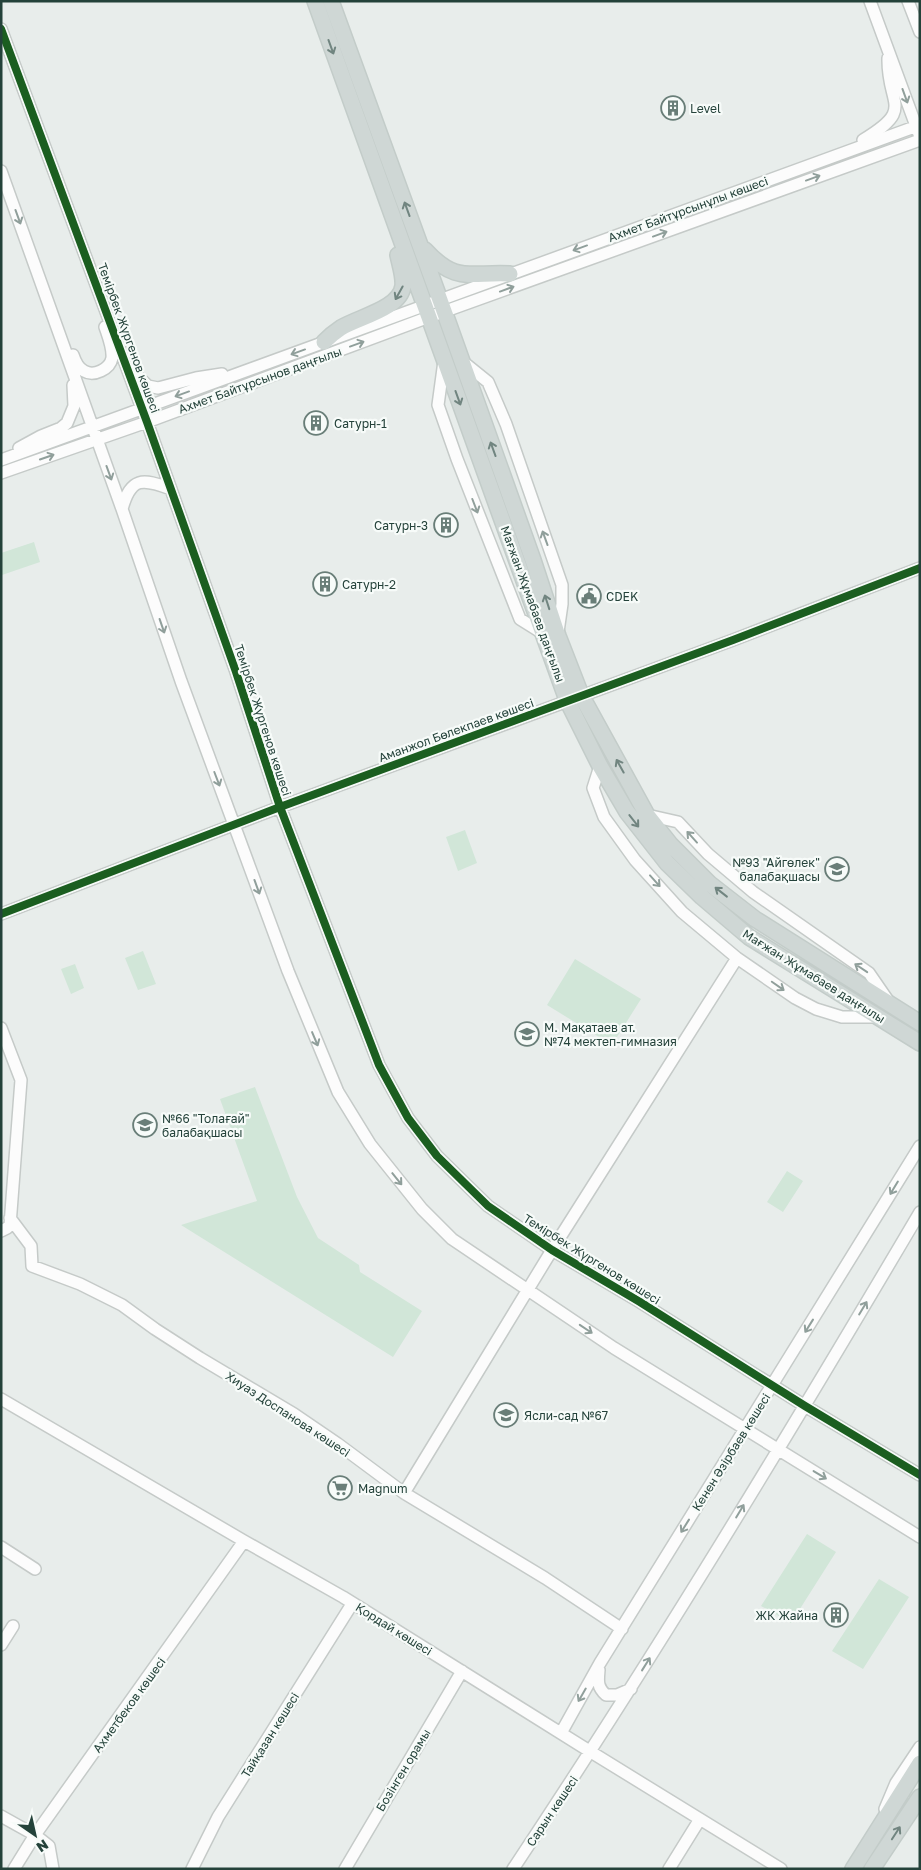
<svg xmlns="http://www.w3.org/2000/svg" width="921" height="1870" font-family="'Golos Text',sans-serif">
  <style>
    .green { fill: #d1e6d8 }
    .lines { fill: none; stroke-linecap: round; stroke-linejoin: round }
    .minor-casing { stroke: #c5cac8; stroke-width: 14 }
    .major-casing { stroke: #c3ccc9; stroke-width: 18 }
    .minor { stroke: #fcfcfc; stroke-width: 11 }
    .major { stroke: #cfd7d5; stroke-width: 15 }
    .cycleway-casing { stroke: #f7fbf9; stroke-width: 11 }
    .cycleway { stroke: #1b5e20; stroke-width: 8 }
    .oneway { stroke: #718580 }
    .oneway2 { stroke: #909f9b }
    .labels { text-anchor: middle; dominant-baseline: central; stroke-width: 4.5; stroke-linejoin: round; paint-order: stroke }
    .poi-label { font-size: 12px; fill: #24423a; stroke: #f7fbf9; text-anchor: start }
    .street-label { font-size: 12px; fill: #24423a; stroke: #f7fbf9 }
  </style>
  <rect width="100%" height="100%" fill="#e8edeb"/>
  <path class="green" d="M34,542L40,562L2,575L1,553Z
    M465,830L477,863L458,871L446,837Z
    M143,951L156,984L138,990L125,958Z
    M575,959L641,999L612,1045L547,1005Z
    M75,964L84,988L71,994L61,969Z
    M255,1087L297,1197L318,1238L359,1265L360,1272L422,1311L393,1357L181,1225L257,1201L220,1099Z
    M787,1171L803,1181L783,1212L767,1202Z
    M807,1534L836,1552L791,1623L761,1606Z
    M879,1579L909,1597L863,1669L832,1651Z"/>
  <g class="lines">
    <g class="minor-casing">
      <path id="minor" d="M870,1L919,134
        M908,1L920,32
        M1,29L147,422L236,672L280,807L379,1065L408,1118L437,1156L488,1206L552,1250L640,1302L805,1406L920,1475
        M863,140C916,108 887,106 888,58
        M1,171L122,509L181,681L288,971L338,1092L370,1144L422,1209L452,1239L614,1348L920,1537
        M73,355C75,361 78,368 84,371C94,377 110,369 112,358C113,348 108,336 105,327
        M444,361L438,405L457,459L520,619L544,634
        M462,361L488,382L506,424L562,585V604L558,632
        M128,367L148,386L158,388L196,378L222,374
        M19,448L41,436L61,428L67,423L74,406L73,385
        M1,460L920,125
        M1,473L147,422L429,317L920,140
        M122,509C131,477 142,478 171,489
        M600,766L593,788L604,817L635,860L682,912L737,958L795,998L816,1009L842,1017H877
        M647,815L678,822L708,854L753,892L869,973L889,1002
        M1,914L280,807L733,640L920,568
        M1,1028L21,1080L10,1225L7,1228L1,1231
        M10,1218L31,1246L32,1266L80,1284L122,1305L155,1329L200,1358L294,1414L338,1444L404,1493L545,1578L622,1629
        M1,1399L244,1541L343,1597L591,1752L781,1869
        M404,1493L552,1250L737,958
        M1,1547L35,1569
        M1,1645L13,1626
        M599,1670C598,1681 597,1687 606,1695H617L631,1689
        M561,1733L600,1663L920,1146
        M885,1809L896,1783L920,1747
        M1,1816L35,1835L49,1846L53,1869
        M14,1869L35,1835L244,1541
        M192,1869L218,1817L352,1604
        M345,1869L462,1671
        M513,1869C656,1654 789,1434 920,1212
        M669,1869L700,1819"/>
    </g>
    <g class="major-casing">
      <path id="major" d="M315,1L567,700L600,766L627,812L667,863L702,897L749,937L920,1043
        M331,1L444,311L533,560L558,636L581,695L647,815L670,844L710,884L755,919L920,1023
        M425,250C456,284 469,272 510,274
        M324,342C329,337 335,332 341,328C359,317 400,309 403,286C404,276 400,265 398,255
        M853,1869L920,1763
        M872,1869L920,1797"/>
    </g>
    <use href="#minor" class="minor"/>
    <use href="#major" class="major"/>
    <g class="cycleway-casing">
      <path id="cycleway" d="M1,29L147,422L236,672L280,807L379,1065L408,1118L437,1156L488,1206L552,1250L640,1302L805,1406L920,1475
        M1,914L280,807L733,640L920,568"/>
    </g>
    <use href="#cycleway" class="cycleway"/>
  </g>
  <defs><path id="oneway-shaft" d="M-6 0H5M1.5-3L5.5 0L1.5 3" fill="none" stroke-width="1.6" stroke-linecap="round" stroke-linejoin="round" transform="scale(1.25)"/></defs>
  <g class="oneway">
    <use href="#oneway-shaft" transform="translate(331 47) rotate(70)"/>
    <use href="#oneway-shaft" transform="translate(407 209) rotate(-110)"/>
    <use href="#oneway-shaft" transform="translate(399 293) rotate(119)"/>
    <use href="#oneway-shaft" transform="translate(458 398) rotate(70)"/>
    <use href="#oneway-shaft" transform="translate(493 449) rotate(-110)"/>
    <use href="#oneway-shaft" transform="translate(547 602) rotate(-108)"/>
    <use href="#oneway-shaft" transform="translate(620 766) rotate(-119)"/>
    <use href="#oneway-shaft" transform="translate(634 821) rotate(52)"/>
    <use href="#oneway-shaft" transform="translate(721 892) rotate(-142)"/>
    <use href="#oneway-shaft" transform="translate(896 1833) rotate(-57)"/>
  </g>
  <g class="oneway2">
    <use href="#oneway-shaft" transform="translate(905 96) rotate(70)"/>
    <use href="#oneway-shaft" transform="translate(813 178) rotate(-20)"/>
    <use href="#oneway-shaft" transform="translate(18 217) rotate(70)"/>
    <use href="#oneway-shaft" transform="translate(660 234) rotate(-20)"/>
    <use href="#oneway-shaft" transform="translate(580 248) rotate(160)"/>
    <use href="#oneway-shaft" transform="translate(507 289) rotate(-20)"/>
    <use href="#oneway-shaft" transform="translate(357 344) rotate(-20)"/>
    <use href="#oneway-shaft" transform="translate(298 352) rotate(160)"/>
    <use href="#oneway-shaft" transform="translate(182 394) rotate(160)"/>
    <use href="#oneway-shaft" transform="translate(47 457) rotate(-19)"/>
    <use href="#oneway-shaft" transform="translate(109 473) rotate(70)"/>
    <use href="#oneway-shaft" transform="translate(475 506) rotate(69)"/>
    <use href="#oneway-shaft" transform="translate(545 538) rotate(-110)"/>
    <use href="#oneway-shaft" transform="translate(162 626) rotate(71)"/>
    <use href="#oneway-shaft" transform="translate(217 779) rotate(69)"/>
    <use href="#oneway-shaft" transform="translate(692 837) rotate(-132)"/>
    <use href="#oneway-shaft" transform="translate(655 881) rotate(48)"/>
    <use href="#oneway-shaft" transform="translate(257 887) rotate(70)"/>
    <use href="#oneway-shaft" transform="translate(861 968) rotate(-146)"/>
    <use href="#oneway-shaft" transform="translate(778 986) rotate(35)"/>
    <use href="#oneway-shaft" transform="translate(315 1039) rotate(67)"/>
    <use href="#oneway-shaft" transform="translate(397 1179) rotate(51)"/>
    <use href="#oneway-shaft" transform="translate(894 1188) rotate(121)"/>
    <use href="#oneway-shaft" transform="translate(863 1308) rotate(-59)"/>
    <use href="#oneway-shaft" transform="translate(809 1326) rotate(122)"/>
    <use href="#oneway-shaft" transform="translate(586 1329) rotate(34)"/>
    <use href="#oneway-shaft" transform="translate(820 1475) rotate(31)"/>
    <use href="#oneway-shaft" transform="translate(740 1511) rotate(-59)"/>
    <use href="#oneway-shaft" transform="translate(685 1526) rotate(122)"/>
    <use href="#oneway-shaft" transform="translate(646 1664) rotate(-58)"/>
    <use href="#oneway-shaft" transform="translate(582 1695) rotate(120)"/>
  </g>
  <defs>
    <g id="building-ring" transform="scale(1.25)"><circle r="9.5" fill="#f7fbf9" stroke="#697e78" stroke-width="1.5"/><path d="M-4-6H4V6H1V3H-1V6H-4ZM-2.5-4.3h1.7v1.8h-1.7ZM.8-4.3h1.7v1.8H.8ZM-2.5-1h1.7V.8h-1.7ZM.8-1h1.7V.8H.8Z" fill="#697e78"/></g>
    <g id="civic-ring" transform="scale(1.25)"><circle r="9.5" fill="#f7fbf9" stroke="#697e78" stroke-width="1.5"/><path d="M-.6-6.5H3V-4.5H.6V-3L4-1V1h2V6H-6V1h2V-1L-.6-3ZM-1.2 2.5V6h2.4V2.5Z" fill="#697e78"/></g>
    <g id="school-ring" transform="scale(1.25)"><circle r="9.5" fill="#f7fbf9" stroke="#697e78" stroke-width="1.5"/><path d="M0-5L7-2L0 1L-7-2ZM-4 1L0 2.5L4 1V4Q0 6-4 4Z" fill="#697e78"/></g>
    <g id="supermarket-ring" transform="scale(1.25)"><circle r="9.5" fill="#f7fbf9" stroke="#697e78" stroke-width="1.5"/><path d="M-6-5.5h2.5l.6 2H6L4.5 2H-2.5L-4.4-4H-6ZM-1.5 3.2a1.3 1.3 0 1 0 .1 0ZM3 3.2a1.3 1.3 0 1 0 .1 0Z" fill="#697e78"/></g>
  </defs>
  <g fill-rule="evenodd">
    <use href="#building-ring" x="673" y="108"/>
    <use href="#building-ring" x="316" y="423"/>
    <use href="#building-ring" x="446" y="525"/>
    <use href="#building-ring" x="325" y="584"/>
    <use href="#civic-ring" x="589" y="596"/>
    <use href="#school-ring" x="837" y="869"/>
    <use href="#school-ring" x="527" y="1034"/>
    <use href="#school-ring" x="145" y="1125"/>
    <use href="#school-ring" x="506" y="1415"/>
    <use href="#supermarket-ring" x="340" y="1488"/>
    <use href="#building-ring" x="836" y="1615"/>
  </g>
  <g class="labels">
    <g class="poi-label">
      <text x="690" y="108">Level</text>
      <text x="334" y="423">Сатурн-1</text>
      <text x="428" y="525" text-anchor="end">Сатурн-3</text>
      <text x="342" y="584">Сатурн-2</text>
      <text x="606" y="596">CDEK</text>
      <text x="820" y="862" text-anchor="end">№93 "Айгөлек"<tspan x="820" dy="14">балабақшасы</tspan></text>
      <text x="544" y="1027">М. Мақатаев ат.<tspan x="544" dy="14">№74 мектеп-гимназия</tspan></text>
      <text x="162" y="1118">№66 "Толағай"<tspan x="162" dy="14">балабақшасы</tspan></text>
      <text x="524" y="1415">Ясли-сад №67</text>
      <text x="358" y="1488">Magnum</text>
      <text x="818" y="1615" text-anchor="end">ЖК Жайна</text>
    </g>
    <g class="street-label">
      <text transform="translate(688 209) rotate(-20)">Ахмет Байтұрсынұлы көшесі</text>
      <text transform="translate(129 338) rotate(70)">Темірбек Жүргенов көшесі</text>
      <text transform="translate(260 380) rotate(-20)">Ахмет Байтұрсынов даңғылы</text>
      <text transform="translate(533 604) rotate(70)">Мағжан Жұмабаев даңғылы</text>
      <text transform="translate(263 720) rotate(72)">Темірбек Жүргенов көшесі</text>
      <text transform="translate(456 730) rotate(-20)">Аманжол Бөлекпаев көшесі</text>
      <text transform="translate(814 976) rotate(32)">Мағжан Жұмабаев даңғылы</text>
      <text transform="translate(592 1259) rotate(32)">Темірбек Жүргенов көшесі</text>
      <text transform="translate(288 1414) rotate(33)">Хиуаз Доспанова көшесі</text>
      <text transform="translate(731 1452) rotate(-58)">Кенен Әзірбаев көшесі</text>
      <text transform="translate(394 1629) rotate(32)">Қордай көшесі</text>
      <text transform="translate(129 1705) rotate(-54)">Ахметбеков көшесі</text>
      <text transform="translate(270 1735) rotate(-58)">Тайқазан көшесі</text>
      <text transform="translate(403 1770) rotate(-59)">Бозінген орамы</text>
      <text transform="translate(552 1811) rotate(-56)">Сарын көшесі</text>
    </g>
  </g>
  <rect width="921" height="1870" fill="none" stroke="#24423a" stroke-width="5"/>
  <g transform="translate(35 1835) rotate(146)" stroke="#f7fbf9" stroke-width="4" paint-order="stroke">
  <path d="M0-4L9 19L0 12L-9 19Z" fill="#24423a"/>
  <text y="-8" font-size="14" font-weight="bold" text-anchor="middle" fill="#24423a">N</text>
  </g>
</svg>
